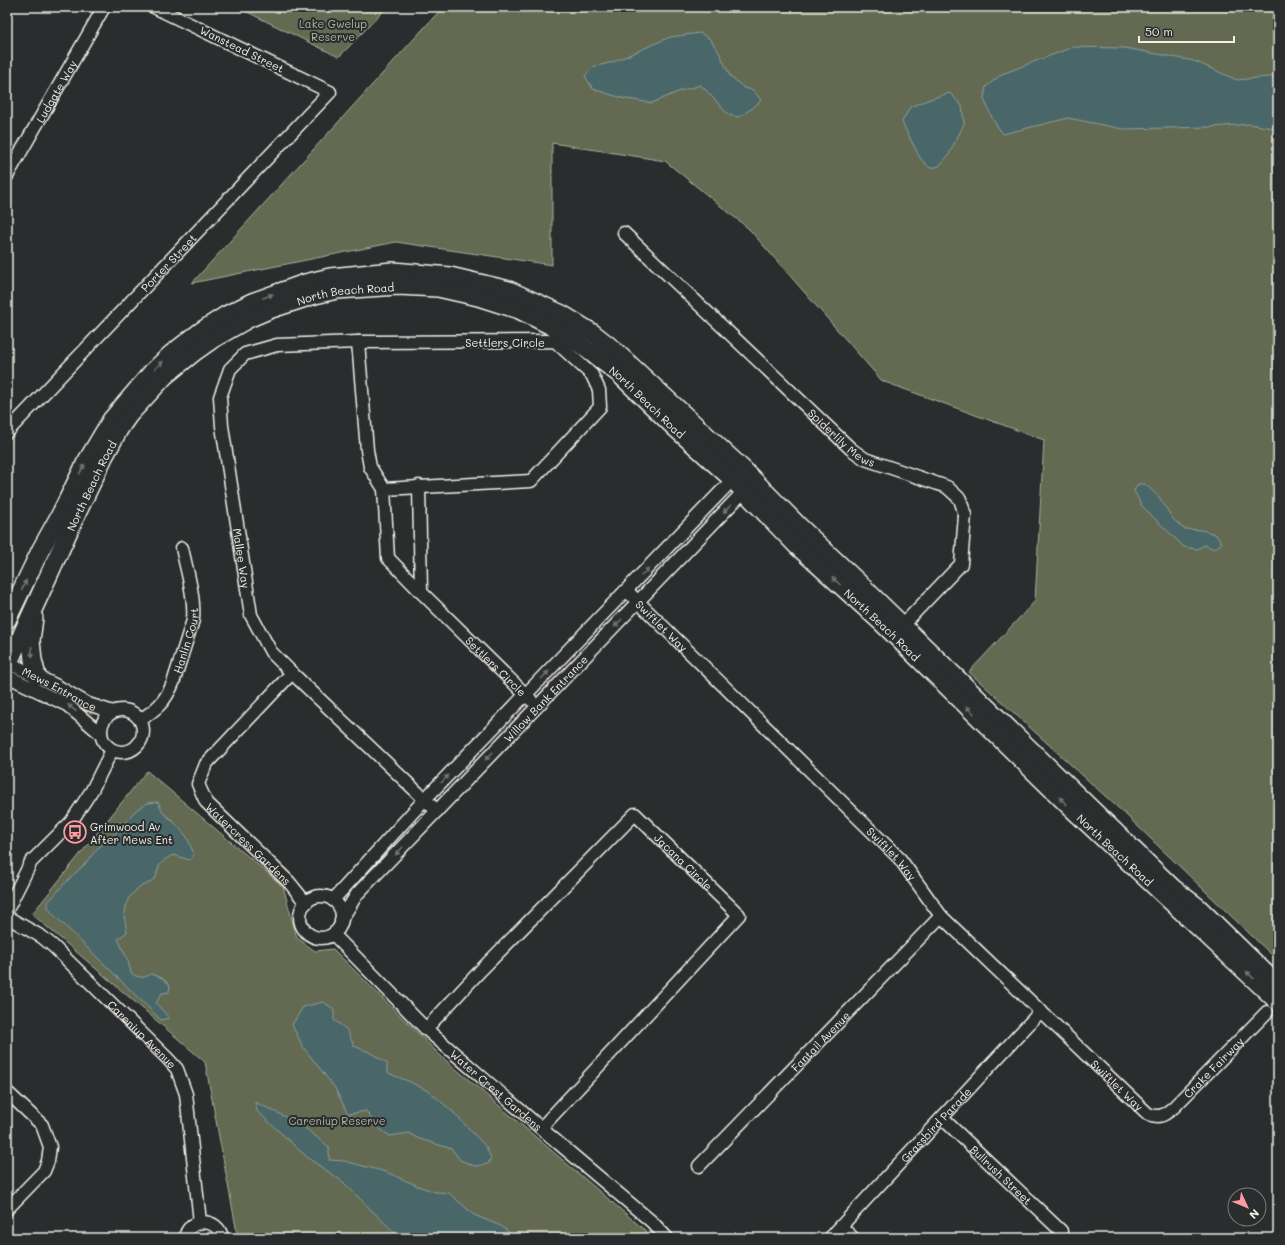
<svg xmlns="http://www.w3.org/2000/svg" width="1285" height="1245" font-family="Mali,sans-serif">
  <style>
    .green { fill: #636b51; stroke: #acae9c }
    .water { fill: #486668; stroke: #8d9e9b }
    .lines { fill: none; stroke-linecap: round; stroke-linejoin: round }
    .minor-casing { stroke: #f4f1e8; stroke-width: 15 }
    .secondary-casing { stroke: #f4f1e8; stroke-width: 20 }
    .minor { stroke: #2a2d2e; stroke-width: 12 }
    .secondary { stroke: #2a2d2e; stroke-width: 17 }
    .oneway { fill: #71726f }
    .labels { text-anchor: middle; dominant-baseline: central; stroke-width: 4; stroke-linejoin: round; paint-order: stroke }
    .park-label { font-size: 11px; fill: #b3b5a4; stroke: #2a2d2e }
    .street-label { font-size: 11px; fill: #f4f1e8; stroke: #2a2d2e }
    .poi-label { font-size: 11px; fill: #f4f1e8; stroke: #2a2d2e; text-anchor: start }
  </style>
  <rect width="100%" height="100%" fill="#2a2d2e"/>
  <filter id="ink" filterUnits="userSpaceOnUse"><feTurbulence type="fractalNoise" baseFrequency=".025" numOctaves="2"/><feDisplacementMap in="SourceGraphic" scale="8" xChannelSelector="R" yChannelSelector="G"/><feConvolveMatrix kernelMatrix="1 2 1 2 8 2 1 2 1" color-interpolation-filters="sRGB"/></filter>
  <g filter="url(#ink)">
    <path class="green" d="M237,7H387L339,57Z
      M443,7H1278V961L1126,815L969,672L1035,601L1044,440L882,381L749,229L665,161L552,143V265L396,242L192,283Z
      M147,771L283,886L297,938L315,951L333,949L442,1057L654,1238H238L205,1062L32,914Z"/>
    <path class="water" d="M700,33L710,39L720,54L730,76L744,88L753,90L761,100L754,107L739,117L729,115L701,85L680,91L652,103L622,98L593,89L585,76L593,67L613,62L670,37Z
      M1073,47L1125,48L1194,61L1237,80L1278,76V129L1250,124L1211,127L1123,129L1068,118L1003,134L993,120L984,99L986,87L1002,74Z
      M950,93L962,106L964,124L948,156L939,166L930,168L920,158L902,122L910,107L933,98Z
      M1138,484H1145L1159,497L1173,519L1184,529L1201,530L1215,534L1222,543L1214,549L1205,545L1197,549L1184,547L1142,506L1134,491Z
      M158,802L163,813L173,821L187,837L194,854L190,860L173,855C162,860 158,865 156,877L149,883L139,887L128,899L124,916L127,932L118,939L128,961L131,973C138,978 143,979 151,974L162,978L170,985L169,992L162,993L156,1003L169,1018L161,1020L52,913L48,907V902L69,879L84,865L97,849L117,832L136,810L148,803Z
      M323,1002L334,1009V1020L347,1030L354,1046L369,1052L387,1063V1071L390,1074L408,1081L430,1092L453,1112L486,1147L491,1158L488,1164L475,1166L460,1160L452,1149L417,1138L409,1133L390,1136L377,1127L366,1111L348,1114L335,1088L303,1047L292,1025L303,1007Z
      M255,1102L300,1124L329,1147V1160L344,1161L386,1172L418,1186L435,1192L449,1193L474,1215L501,1226L516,1238H400L342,1181L308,1158L257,1111Z"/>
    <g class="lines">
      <g class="minor-casing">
        <g id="minor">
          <path id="s1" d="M7,176L104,7"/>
          <path id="s2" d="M624,233L851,449L865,459L947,487L960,499L965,515L961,564L897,631"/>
          <path d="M555,341L592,375L599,390L600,407L531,481L384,489L370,467L367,450L358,342Z"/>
          <path id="s3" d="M358,342L277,345L245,354L230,369L220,397L222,426L251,615L271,652L292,673L437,811"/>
          <path id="s4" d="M7,432L330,92L154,7"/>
          <path d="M419,486L421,592"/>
          <path id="s5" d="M384,489L388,558L421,592L531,700"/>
          <path id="s6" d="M627,591L900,859L941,916L1148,1114C1161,1119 1165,1114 1174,1107L1267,1012"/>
          <path id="s7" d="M7,662L57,686L88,704L113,712"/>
          <path id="s8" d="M292,673L206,764L198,784L206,802L289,882L306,903"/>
          <path d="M7,676L67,705L101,734"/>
          <circle cx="122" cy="731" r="21"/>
          <path id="s9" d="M140,720C157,709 165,702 173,683L193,620C195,596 187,572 182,548"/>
          <circle cx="321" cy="917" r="21"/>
          <path d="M333,900L425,799L737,475"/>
          <path d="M7,910L31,862L71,822L92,790L112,750"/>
          <path id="s10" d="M7,917L42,937L53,946L168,1059L177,1069L186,1094L200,1222"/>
          <path id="s11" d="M341,920L357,894L749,486"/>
          <path id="s12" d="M333,934L426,1029L550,1136L652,1222L667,1238"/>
          <path id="s13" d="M426,1029L481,970L635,814L739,915L541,1128"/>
          <path d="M7,1092L42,1125L50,1147L48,1161L44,1171L7,1209"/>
          <path id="s14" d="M942,1118L1061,1231"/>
          <path id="s15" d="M699,1166L941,916"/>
          <path d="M841,1227L853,1238"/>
          <path d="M185,1238C188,1217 219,1217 222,1238"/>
          <path id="s16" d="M830,1238L1041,1011"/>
        </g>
      </g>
      <g class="secondary-casing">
        <g id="secondary">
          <path d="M34,618L31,641L33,660L37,676"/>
          <path d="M7,620L41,549L61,513L86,462L111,420L152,372L171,354L201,331L226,315L252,302L305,283L330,277L393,271L450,276L509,290L562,314L593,333L612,348L743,469L800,527L857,581L1173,888L1198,907L1278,985"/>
          <path id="s17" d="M7,667L73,522L104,457L120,428L129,415L165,376L196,351L213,339L248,319L269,310L315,295L337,290L398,286L438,288L478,297L519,310L559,330L577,342L619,374L674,427L733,480L797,546L882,623L1070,807L1278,1002"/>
        </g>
      </g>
      <use href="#minor" class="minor"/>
      <use href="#secondary" class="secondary"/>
    </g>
    <defs><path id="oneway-solid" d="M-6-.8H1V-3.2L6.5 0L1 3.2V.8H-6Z"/></defs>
    <g class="oneway">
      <use href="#oneway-solid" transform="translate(268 296) rotate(-21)"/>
      <use href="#oneway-solid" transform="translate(159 365) rotate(-44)"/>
      <use href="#oneway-solid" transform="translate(82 469) rotate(-63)"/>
      <use href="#oneway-solid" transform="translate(727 509) rotate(134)"/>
      <use href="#oneway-solid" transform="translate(645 572) rotate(-46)"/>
      <use href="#oneway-solid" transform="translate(836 581) rotate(-138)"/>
      <use href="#oneway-solid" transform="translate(24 585) rotate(-65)"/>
      <use href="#oneway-solid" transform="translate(618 623) rotate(134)"/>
      <use href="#oneway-solid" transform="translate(32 652) rotate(84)"/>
      <use href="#oneway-solid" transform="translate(545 675) rotate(-46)"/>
      <use href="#oneway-solid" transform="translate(72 708) rotate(-140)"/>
      <use href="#oneway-solid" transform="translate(970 710) rotate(-136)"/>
      <use href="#oneway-solid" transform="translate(489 756) rotate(134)"/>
      <use href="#oneway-solid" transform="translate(445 779) rotate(-46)"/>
      <use href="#oneway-solid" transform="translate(1063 801) rotate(-136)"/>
      <use href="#oneway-solid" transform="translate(399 851) rotate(134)"/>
      <use href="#oneway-solid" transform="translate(1250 975) rotate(-136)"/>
    </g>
  </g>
  <defs>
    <g id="bus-ring" transform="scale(1.15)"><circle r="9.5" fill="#2a2d2e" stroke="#ff9aa2" stroke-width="1.5"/><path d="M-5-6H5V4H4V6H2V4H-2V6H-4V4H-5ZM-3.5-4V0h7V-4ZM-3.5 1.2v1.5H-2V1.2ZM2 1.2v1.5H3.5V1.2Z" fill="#ff9aa2"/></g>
  </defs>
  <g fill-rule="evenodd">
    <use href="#bus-ring" x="75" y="832"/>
  </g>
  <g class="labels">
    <g class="park-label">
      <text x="333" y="23">Lake Gwelup<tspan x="333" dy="13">Reserve</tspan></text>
      <text x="337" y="1120">Careniup Reserve</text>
    </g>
    <g class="street-label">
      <text transform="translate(242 49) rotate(26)">Wanstead Street</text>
      <text stroke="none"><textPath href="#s1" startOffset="98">Ludgate Way</textPath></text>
      <text stroke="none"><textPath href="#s4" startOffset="234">Porter Street</textPath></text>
      <text stroke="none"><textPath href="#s17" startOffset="536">North Beach Road</textPath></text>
      <text x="505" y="342">Settlers Circle</text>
      <text stroke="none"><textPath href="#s17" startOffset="872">North Beach Road</textPath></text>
      <text stroke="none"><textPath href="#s2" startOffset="299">Spiderlily Mews</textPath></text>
      <text stroke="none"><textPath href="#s17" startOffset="200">North Beach Road</textPath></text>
      <text stroke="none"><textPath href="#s3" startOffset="328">Mallee Way</textPath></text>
      <text stroke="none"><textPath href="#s6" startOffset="49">Swiftlet Way</textPath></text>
      <text stroke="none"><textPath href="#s17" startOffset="1196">North Beach Road</textPath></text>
      <text stroke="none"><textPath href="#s9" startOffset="95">Hanlin Court</textPath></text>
      <text stroke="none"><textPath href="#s5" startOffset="222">Settlers Circle</textPath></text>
      <text stroke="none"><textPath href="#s7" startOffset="59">Mews Entrance</textPath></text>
      <text stroke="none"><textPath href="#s11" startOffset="302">Willow Bank Entrance</textPath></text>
      <text stroke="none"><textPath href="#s8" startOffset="226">Watercress Gardens</textPath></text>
      <text stroke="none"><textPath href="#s17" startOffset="1520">North Beach Road</textPath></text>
      <text stroke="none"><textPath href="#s6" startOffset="373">Swiftlet Way</textPath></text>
      <text stroke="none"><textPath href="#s13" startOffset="368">Jacana Circle</textPath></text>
      <text stroke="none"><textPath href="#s10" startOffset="180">Careniup Avenue</textPath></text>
      <text stroke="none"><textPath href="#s15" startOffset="174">Fantail Avenue</textPath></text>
      <text stroke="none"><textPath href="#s6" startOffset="824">Crake Fairway</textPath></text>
      <text stroke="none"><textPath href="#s6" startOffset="697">Swiftlet Way</textPath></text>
      <text stroke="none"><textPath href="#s12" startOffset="226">Water Crest Gardens</textPath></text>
      <text stroke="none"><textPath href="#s16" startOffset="155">Grassbird Parade</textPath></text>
      <text stroke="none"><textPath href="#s14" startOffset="82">Bullrush Street</textPath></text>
    </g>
    <g class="poi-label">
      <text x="90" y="826">Grimwood Av<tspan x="90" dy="13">After Mews Ent</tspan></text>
    </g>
  </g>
  <rect width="1285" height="1245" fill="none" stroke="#2a2d2e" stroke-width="24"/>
  <rect x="12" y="12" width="1261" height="1221" fill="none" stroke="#f4f1e8" stroke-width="1.5" filter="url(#ink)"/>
  <g transform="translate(1247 1207) rotate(134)"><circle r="19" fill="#2a2d2e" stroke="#7b7b78"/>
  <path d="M0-3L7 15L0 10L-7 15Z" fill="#ff9aa2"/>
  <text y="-6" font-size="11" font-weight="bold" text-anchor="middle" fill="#f4f1e8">N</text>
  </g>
  <path d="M1139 36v6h95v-6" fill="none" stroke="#f4f1e8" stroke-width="2"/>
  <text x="1145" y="36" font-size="12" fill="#f4f1e8" stroke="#2a2d2e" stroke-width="3" paint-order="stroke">50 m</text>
</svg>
